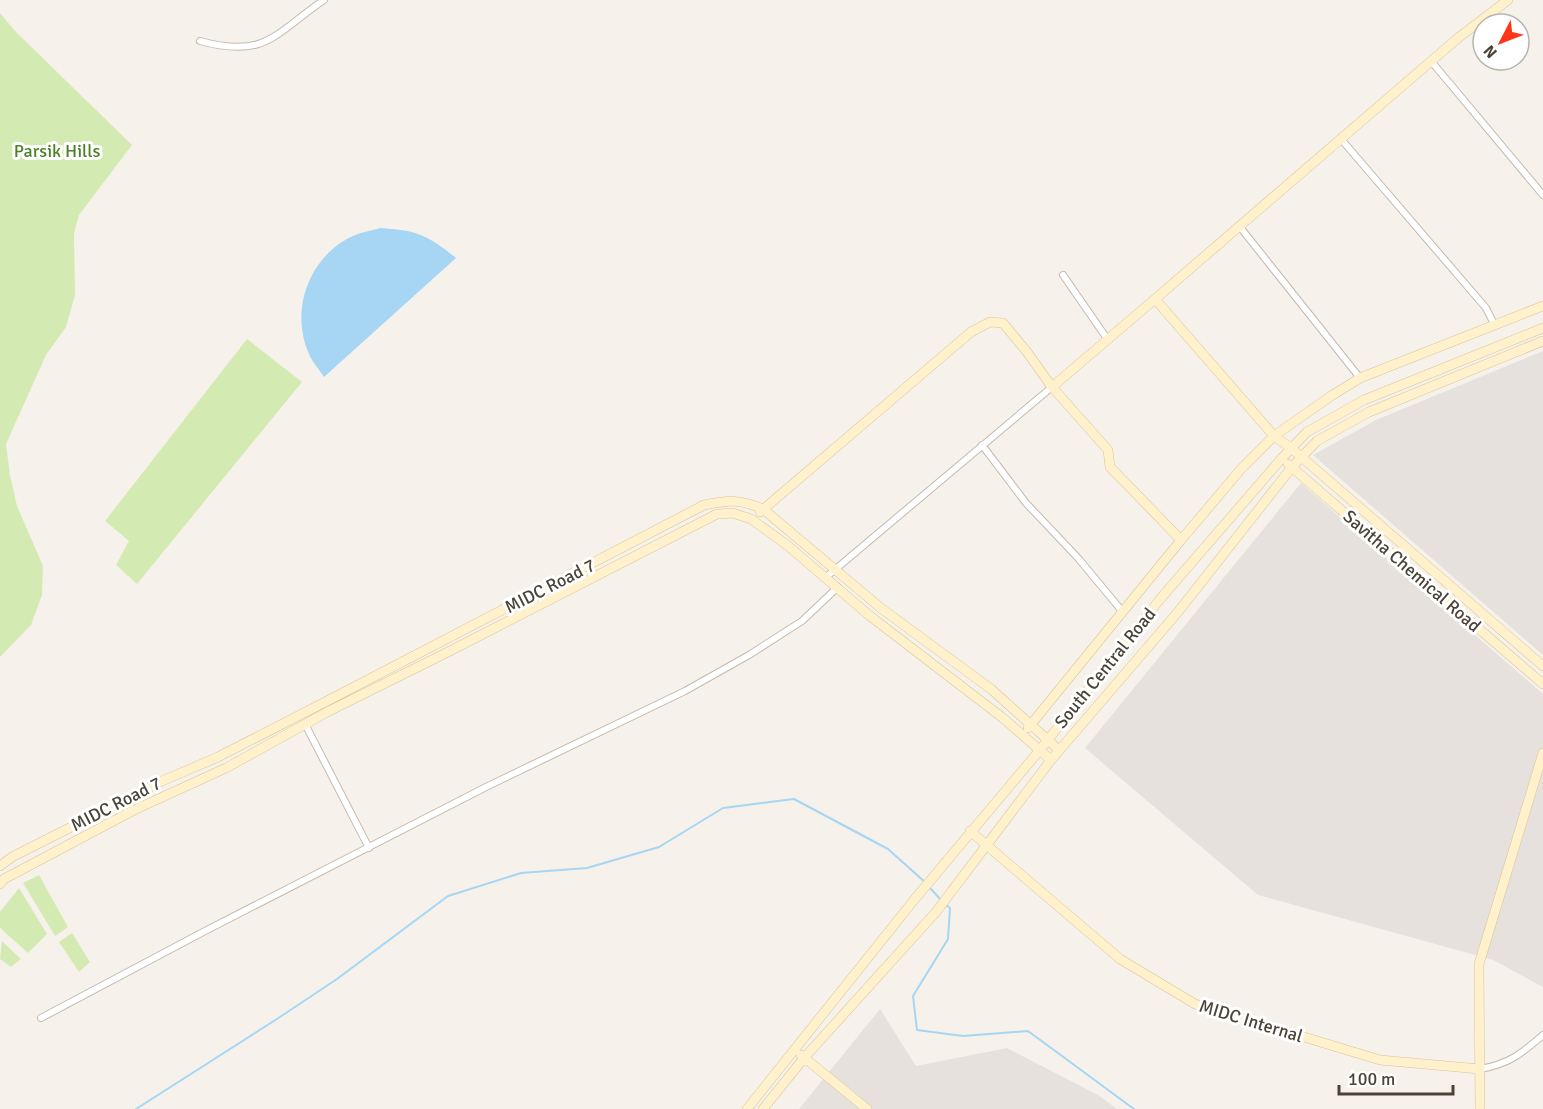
<svg xmlns="http://www.w3.org/2000/svg" width="1543" height="1109" font-family="Signika,sans-serif">
  <style>
    .industrial { fill: #e6e1dc }
    .green { fill: #d3ebb3 }
    .water { fill: #a6d6f4 }
    .lines { fill: none; stroke-linecap: round; stroke-linejoin: round }
    .stream { stroke: #a6d6f4; stroke-width: 2 }
    .street-casing { stroke: #c2baad; stroke-width: 8 }
    .secondary-casing { stroke: #d7c599; stroke-width: 10 }
    .street { stroke: #fff; stroke-width: 6 }
    .secondary { stroke: #fff1cc; stroke-width: 9 }
    .labels { text-anchor: middle; dominant-baseline: central; stroke-width: 6; stroke-linejoin: round; paint-order: stroke }
    .park-label { font-size: 18px; fill: #4c8028; stroke: #fff }
    .street-label { font-size: 18px; fill: #4b4338; stroke: #fff }
  </style>
  <rect width="100%" height="100%" fill="#f6f2eb"/>
  <path class="industrial" d="M1543,351V655L1313,455L1376,420Z
    M1301,483L1543,694V987L1493,960L1258,895L1085,748Z
    M880,1009L916,1066L1007,1048L1098,1095L1117,1109H799Z"/>
  <path class="green" d="M0,13L15,31L132,145L79,215L74,233L75,295L66,327L46,355L6,444L10,475L17,506L43,566L42,595L31,625L0,657Z
    M247,339L302,382L137,584L116,565L129,541L105,521Z
    M39,875L68,927L55,936L23,883Z
    M19,888L47,934L28,953L0,928V912Z
    M72,933L90,962L79,972L59,942Z
    M2,941L21,959L11,967L0,959Z"/>
  <path class="water" d="M380,228C416,230 428,235 456,258L324,377C319,369 312,362 309,354C289,310 310,255 353,236C361,232 371,231 380,228Z"/>
  <g class="lines">
    <path class="stream" d="M930,888L942,901
      M946,905L950,908L948,939L913,996L917,1030L963,1036L1028,1031L1134,1109
      M136,1109L280,1017L337,979L448,896L521,873L587,868L659,847L723,808L794,799L888,849L926,883"/>
    <g class="street-casing">
      <path id="street" d="M200,41C266,59 274,34 324,0
        M1431,61L1543,195
        M1341,139L1486,308L1494,324
        M1240,227L1360,378
        M1063,275L1108,340
        M982,445L1026,503L1078,558L1122,611
        M825,578L1052,387
        M305,724L369,848
        M41,1018L205,931L486,787L685,691L749,655L802,621L838,587
        M1480,1069C1509,1064 1521,1054 1543,1035"/>
    </g>
    <g class="secondary-casing">
      <path id="secondary" d="M1155,299L1458,38L1508,0
        M1288,464L1543,684
        M760,512L971,332L990,322L1003,323L1027,352L1052,387
        M1181,540L1241,469L1274,436L1331,396L1360,378L1543,306
        M1028,728L1181,540L1110,467L1108,450L1052,387L1155,299L1274,436L1291,448L1543,666
        M970,831L1120,959L1195,1004L1380,1060L1480,1069
        M0,866L12,857L162,781L218,757L329,700L704,505C729,500 740,499 763,509L882,609L991,689L1059,750
        M0,884L4,879L134,810L226,768L329,711L444,654L717,514L733,513L751,519L787,545L870,616L1003,718L1051,760
        M801,1055L867,1109
        M747,1109L914,900L1039,751L1161,598L1282,458L1307,432L1364,400L1543,328
        M763,1109L804,1058L936,912L1051,760L1178,612L1292,467L1317,441L1369,412L1543,341
        M1480,1109L1479,964L1543,753"/>
    </g>
    <use href="#street" class="street"/>
    <use href="#secondary" class="secondary"/>
  </g>
  <g class="labels">
    <g class="park-label">
      <text x="57" y="151">Parsik Hills</text>
    </g>
    <g class="street-label">
      <text transform="translate(1412 571) rotate(41)">Savitha Chemical Road</text>
      <text transform="translate(550 586) rotate(-27)">MIDC Road 7</text>
      <text transform="translate(1105 668) rotate(-51)">South Central Road</text>
      <text transform="translate(116 804) rotate(-27)">MIDC Road 7</text>
      <text transform="translate(1251 1021) rotate(17)">MIDC Internal</text>
    </g>
  </g>
  <g transform="translate(1501 42) rotate(228)"><circle r="28" fill="#ffffff" stroke="#b7b4af" stroke-width="1.5"/>
  <path d="M0-4.5L10 22L0 15L-10 22Z" fill="#ff3519"/>
  <text y="-9" font-size="16" font-weight="bold" text-anchor="middle" fill="#4b4338">N</text>
  </g>
  <path d="M1339 1085v9h114v-9" fill="none" stroke="#4b4338" stroke-width="3"/>
  <text x="1348" y="1085" font-size="18" fill="#4b4338" stroke="#ffffff" stroke-width="4.5" paint-order="stroke">100 m</text>
</svg>
